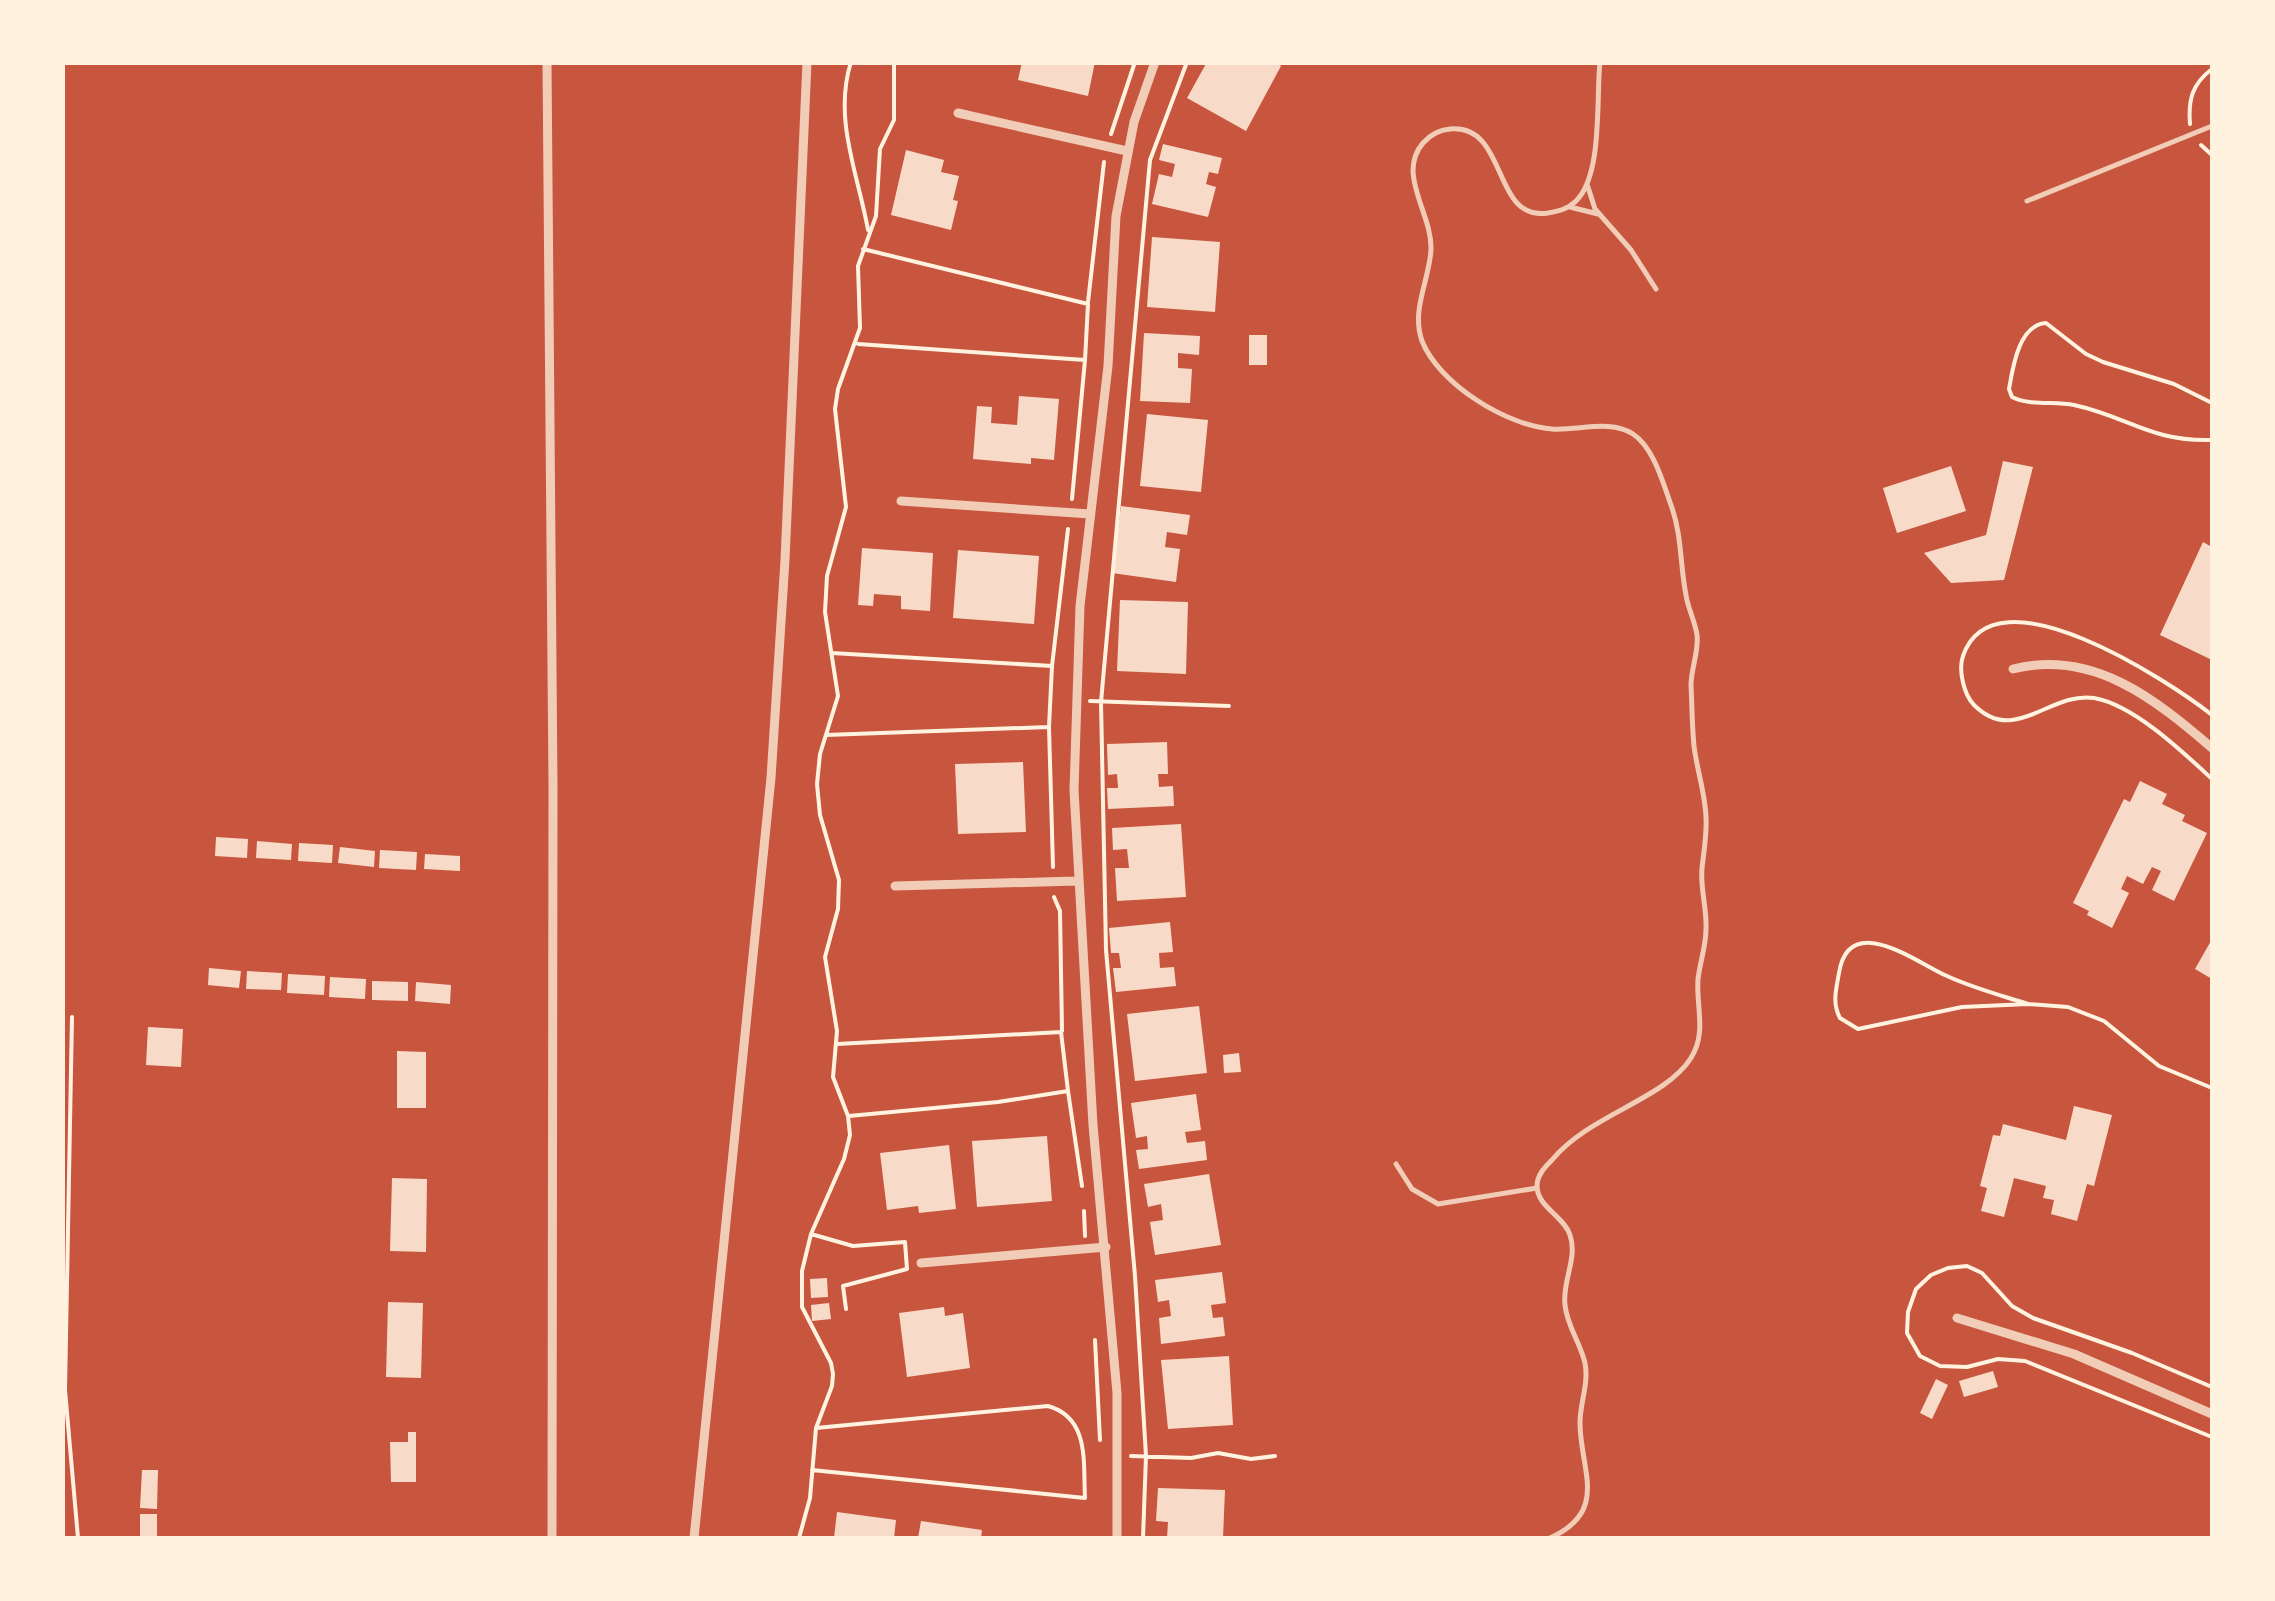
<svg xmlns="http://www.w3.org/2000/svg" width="2275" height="1601" font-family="Lato,sans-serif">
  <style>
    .building { fill: #f7dbc8 }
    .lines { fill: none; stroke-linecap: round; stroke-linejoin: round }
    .path { stroke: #fff3e0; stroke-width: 4 }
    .service { stroke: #f1ccb7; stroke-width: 5 }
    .minor { stroke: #f1ccb7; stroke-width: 9 }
  </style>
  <rect width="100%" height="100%" fill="#c8553d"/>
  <path class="building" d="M1022,62H1095L1088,96L1018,80Z
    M1207,62H1275L1281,66L1246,131L1187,98Z
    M1163,144L1222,158L1218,174L1209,172L1206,184L1216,187L1208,217L1152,204L1159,174L1172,177L1175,164L1159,160Z
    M906,150L944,160L941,172L959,176L953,200L958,201L951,230L891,215Z
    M1152,237L1220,242L1215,312L1147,307Z
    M1144,333L1200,336L1199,355L1178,353V368L1192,369L1190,403L1140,401Z
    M1249,335H1267V365H1249Z
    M1019,396L1059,399L1054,460L1031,458V464L973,459L977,406L992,407L991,423L1017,425Z
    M1147,414L1208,420L1201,492L1140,486Z
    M2003,461L2033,467L2004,580L1951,583L1924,553L1986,535Z
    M1951,466L1966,511L1897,533L1883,488Z
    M1121,506L1190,515L1187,535L1167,532L1165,547L1180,549L1176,582L1112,573Z
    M2203,542L2212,547V660L2160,635Z
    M862,548L933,553L930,611L901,609V596L874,594L873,606L858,605Z
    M958,550L1039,556L1034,624L953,618Z
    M1120,600L1188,602L1186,674L1117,671Z
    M1167,742L1168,774H1158L1159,787L1173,786L1174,806L1108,809L1107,788H1118L1117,774L1108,775L1107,744Z
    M1023,762L1026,832L958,834L955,764Z
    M2140,781L2167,794L2162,804L2185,815L2182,821L2207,833L2174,901L2152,890L2161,871L2152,867L2143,884L2127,876L2121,889L2129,893L2112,928L2087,915L2089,911L2073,903L2124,799L2130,802Z
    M1181,824L1186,897L1117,901L1115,868H1129L1127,849L1113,850L1112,828Z
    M216,837L248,839L247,858L215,856Z
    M257,841L292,844L291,860L256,858Z
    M299,843L333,845L332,863L298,861Z
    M340,847L375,851L374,867L338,863Z
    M380,850L417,852L416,870L379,868Z
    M425,854L460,856V871L424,869Z
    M1170,922L1173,952L1159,953L1160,968L1174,967L1176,986L1116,992L1113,968H1121L1119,953H1111L1109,928Z
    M2212,939V979L2195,969Z
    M209,968L241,971L239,988L208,985Z
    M247,971L282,973L281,990L246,989Z
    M288,974L325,976L324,995L287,993Z
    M330,977L366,979L365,999L329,997Z
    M372,981L408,982V1001L372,1000Z
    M416,982L451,985L450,1004L415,1001Z
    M1199,1006L1207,1073L1135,1081L1127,1014Z
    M148,1027L183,1029L181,1067L146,1065Z
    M397,1051L426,1052V1108H397Z
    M1239,1053L1241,1072L1224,1073L1223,1055Z
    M1196,1094L1201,1130L1185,1132L1187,1143L1205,1141L1207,1160L1139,1169L1136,1150L1148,1149L1147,1136L1136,1138L1131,1103Z
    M2074,1106L2112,1115L2094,1186L2087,1184L2077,1221L2051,1214L2054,1200L2043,1198L2046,1186L2014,1178L2004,1217L1981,1211L1987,1188L1980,1186L1993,1135L2000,1136L2003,1124L2066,1140Z
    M1047,1136L1052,1201L977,1207L972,1141Z
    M949,1145L956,1209L919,1213L918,1206L887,1210L880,1153Z
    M1209,1174L1221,1245L1155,1255L1150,1222L1163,1220L1161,1204L1148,1207L1144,1184Z
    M392,1178L427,1179L426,1252L390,1251Z
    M1222,1272L1226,1303L1211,1305L1213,1318L1223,1317L1225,1336L1161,1344L1159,1318L1171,1316L1169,1300L1158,1302L1155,1280Z
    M827,1278L828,1297L811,1298L810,1279Z
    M388,1302L423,1303L421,1378L386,1377Z
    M829,1303L831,1319L812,1321L811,1305Z
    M944,1307L945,1316L963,1313L970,1368L907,1377L899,1313Z
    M1229,1356L1233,1425L1168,1429L1161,1360Z
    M1993,1371L1998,1387L1964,1397L1959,1381Z
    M1936,1379L1948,1385L1932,1419L1920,1413Z
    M408,1432H416V1482H391L390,1442H408Z
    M142,1470H158L157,1509L140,1508Z
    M1158,1488L1225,1490L1223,1538H1167L1168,1522L1156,1521Z
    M837,1512L896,1520L894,1538H834Z
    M140,1514H157V1538H140Z
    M921,1521L982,1530L981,1538H918Z"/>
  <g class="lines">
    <path class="path" d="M851,62C833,119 858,174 868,230
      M2190,124C2188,100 2192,84 2212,69
      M1111,134L1135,62
      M2201,145L2212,155
      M1088,302L1104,162
      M858,344L1085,360L1088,304L863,249
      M2212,403L2174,384L2103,362L2086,354L2046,323C2019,325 2013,366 2009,389L2012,397C2029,406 2055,401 2074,405C2129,417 2151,442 2212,440
      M1072,499L1085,360
      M1052,666L1068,529
      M1090,701L1229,706
      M2212,715C2170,682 1994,565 1963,656C1958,670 1964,695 1974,705C2015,746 2050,691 2094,698C2134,705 2183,752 2212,779
      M1049,727L1053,867
      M826,735L1049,727L1052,666L832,653
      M1054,897L1060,911L1062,1031
      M2028,1004C2000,995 1973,988 1947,976C1917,963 1849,910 1839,973C1836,990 1832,1003 1840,1018L1858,1029L1962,1007L2028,1004L2068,1007L2104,1021L2159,1066L2212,1088
      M72,1017L65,1390L78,1538
      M837,1044L1061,1032L1068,1091L998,1102L849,1116
      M1068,1091L1082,1186
      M1084,1211L1085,1236
      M811,1234L853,1246L905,1242L907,1269L843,1286L846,1309
      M1095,1340L1100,1440
      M2212,1387L2132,1353L2033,1318L2012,1306L1982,1273L1967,1266L1948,1268L1931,1275L1916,1289L1908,1312L1907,1333L1920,1356L1940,1366L1967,1367L1998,1359L2025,1361L2212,1437
      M1131,1456L1191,1458L1218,1453L1251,1459L1275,1456
      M812,1470L1085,1498C1083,1462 1090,1418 1048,1406L816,1428
      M799,1538L810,1498L816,1428L832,1386L833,1374L831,1363L802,1307V1271L811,1234L844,1159L850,1135L848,1116L833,1077L837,1031L825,957L838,909L839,880L820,815L817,784L820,754L838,696L825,612L827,576L846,507L835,409L838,389L860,328L858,266L876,216L880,149L894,120V62
      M1143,1538L1146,1456L1135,1276L1106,950L1101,702L1150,160L1187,62"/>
    <path class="service" d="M1587,184L1595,209L1631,250L1656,289
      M2027,201L2212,126
      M1570,207L1598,214
      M1396,1164L1412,1189L1438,1204L1537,1188
      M1550,1538C1610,1511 1580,1470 1580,1423C1580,1402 1589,1384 1585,1363C1580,1342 1567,1326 1565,1305C1562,1281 1578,1258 1570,1235C1564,1216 1537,1207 1537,1186C1537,1175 1545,1167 1552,1160C1590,1114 1664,1100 1691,1058C1707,1032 1696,1008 1698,979C1700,962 1706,946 1706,929C1707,908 1700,888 1702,868C1704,850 1707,834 1706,817C1705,793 1697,770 1694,746C1692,726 1692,705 1691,685C1691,668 1699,652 1697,635C1695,621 1688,609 1686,595C1680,565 1682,535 1671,505C1663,483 1654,448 1633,434C1610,419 1578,431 1552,429C1507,426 1439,384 1422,341C1411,310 1429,281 1431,250C1432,223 1414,198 1413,171C1413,161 1416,151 1423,143C1430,135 1439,130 1450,129C1509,124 1491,222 1548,213C1559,211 1568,209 1576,201C1603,175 1596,98 1600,62"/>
    <path class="minor" d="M547,62L553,787L552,1538
      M958,113L1127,151
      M901,501L1090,514
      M2013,669C2093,649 2155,699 2212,748
      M895,886L1077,881
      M921,1263L1106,1247
      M1957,1318L2074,1354L2212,1414
      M694,1538L771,778L785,560L807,62
      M1117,1538V1393L1093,1125L1074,790L1080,606L1108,366L1116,216L1134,122L1155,62"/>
  </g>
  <rect width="2275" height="1601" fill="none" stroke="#fff3e0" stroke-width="130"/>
</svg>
